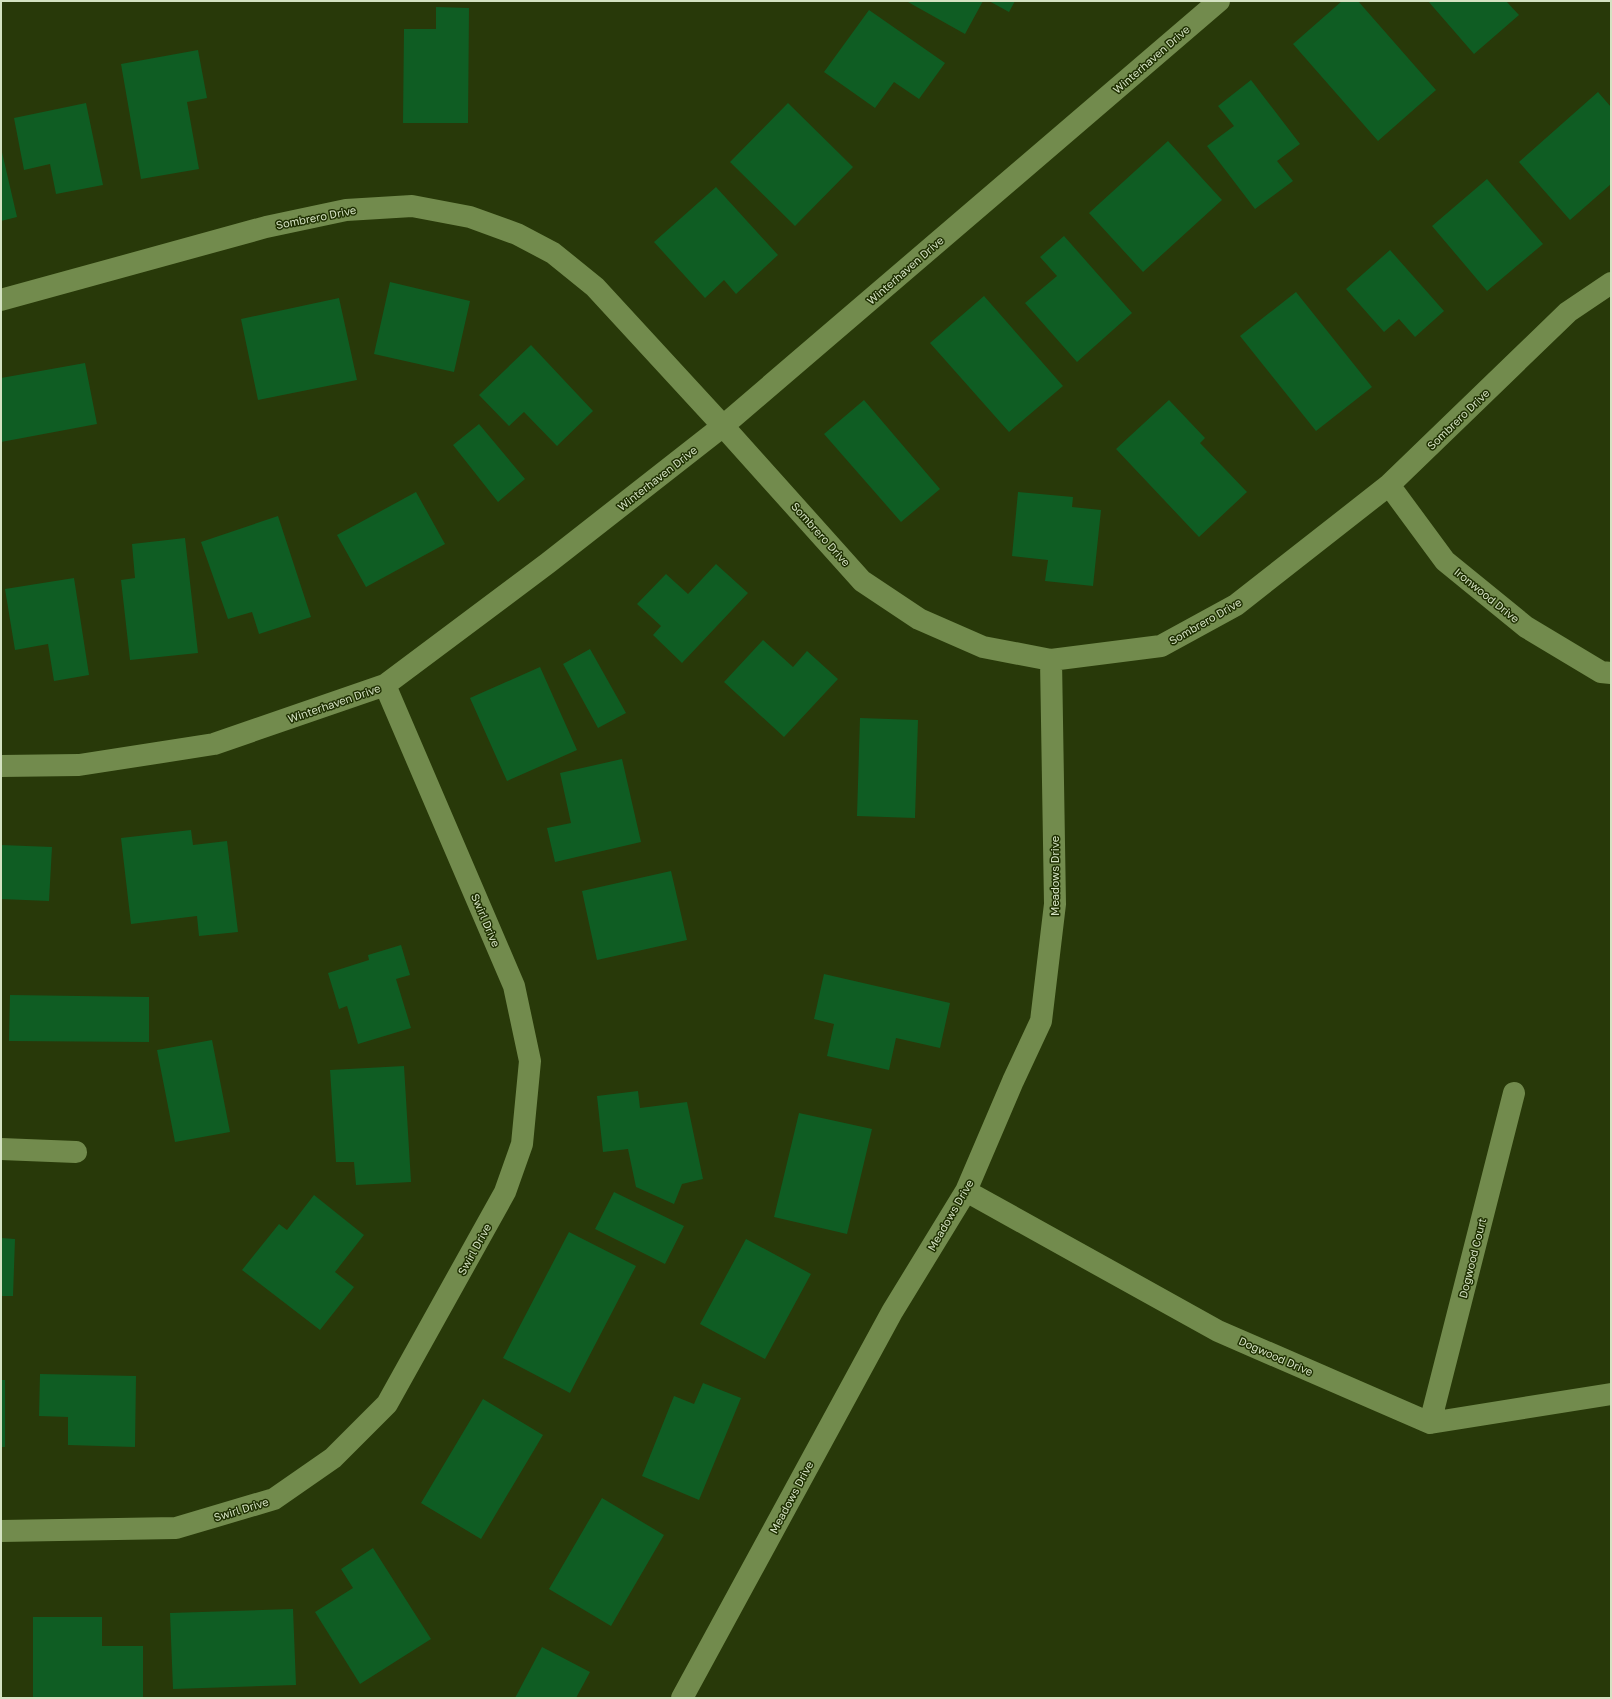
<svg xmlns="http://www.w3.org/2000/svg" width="1612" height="1699" font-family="'Golos Text',sans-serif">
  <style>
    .building { fill: #0f5d23 }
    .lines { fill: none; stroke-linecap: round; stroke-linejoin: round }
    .minor { stroke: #728b4d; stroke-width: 22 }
    .labels { text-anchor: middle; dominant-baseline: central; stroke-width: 3; stroke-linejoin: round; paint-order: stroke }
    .street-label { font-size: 11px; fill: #d4e2c2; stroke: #1e2f00 }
  </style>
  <rect width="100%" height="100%" fill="#283909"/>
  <path class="building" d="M909,1H983L965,34L908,2Z
    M989,1H1015L1009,12Z
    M1342,1H1358L1436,90L1378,141L1293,44Z
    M1428,1H1506L1519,15L1474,54Z
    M436,7L469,8L468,123H403L404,29H436Z
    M869,10L945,63L919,99L894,82L875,108L824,72Z
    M198,50L207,98L187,102L199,169L141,179L121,64Z
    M1251,80L1300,144L1277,161L1293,181L1255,209L1207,146L1234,126L1218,106Z
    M1598,92L1611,107V184L1570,220L1519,162Z
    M86,103L103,185L56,194L50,164L24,170L14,118Z
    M788,103L853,167L795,226L730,162Z
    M1168,141L1222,200L1143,272L1089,213Z
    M1,148L17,217L1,221Z
    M1487,179L1543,244L1487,291L1432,226Z
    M716,187L778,255L736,294L724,280L705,298L654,242Z
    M1064,236L1132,313L1077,362L1025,303L1057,276L1040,257Z
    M1390,250L1444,311L1415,337L1399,319L1384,332L1346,289Z
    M390,282L470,301L454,372L374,354Z
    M1296,292L1372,387L1316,431L1240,336Z
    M984,296L1063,386L1009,432L930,343Z
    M339,298L357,380L258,400L241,319Z
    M531,345L593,411L557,446L524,412L509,426L479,395Z
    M85,363L97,424L1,442V378Z
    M864,400L940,489L901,522L824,434Z
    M1169,400L1205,438L1200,443L1247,492L1199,537L1116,449Z
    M479,424L525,479L498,502L453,445Z
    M416,492L445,544L366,587L337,535Z
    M1018,492L1073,497L1072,507L1101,510L1093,586L1045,581L1048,560L1012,556Z
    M278,516L311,617L259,634L252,612L228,619L201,542Z
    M185,538L198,653L130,660L121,580L135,578L132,544Z
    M716,564L748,593L682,663L653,635L661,626L637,604L666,574L688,594Z
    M74,578L89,675L54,681L48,644L15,650L5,589Z
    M763,640L793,667L807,651L838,679L784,737L724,682Z
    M590,649L626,713L598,728L563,664Z
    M540,667L577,750L507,781L470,698Z
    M860,718L918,720L915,818L857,816Z
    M622,759L641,842L555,862L547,828L571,823L560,773Z
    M191,830L193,845L227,841L238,932L199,936L197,916L131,924L121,838Z
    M1,845L52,847L49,901L1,899Z
    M671,871L687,940L597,960L582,891Z
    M401,945L410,975L396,979L411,1028L358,1044L347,1006L339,1009L328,973L369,960L368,955Z
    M824,974L950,1003L940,1048L896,1038L889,1070L827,1056L834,1024L814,1019Z
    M10,995L149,997V1042L9,1041Z
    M212,1040L230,1132L175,1142L157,1050Z
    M404,1066L411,1182L356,1185L354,1162H336L330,1070Z
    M638,1091L640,1108L687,1102L703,1179L682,1184L674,1204L636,1187L628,1149L603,1152L597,1096Z
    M799,1113L872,1129L847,1234L774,1217Z
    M614,1192L684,1226L665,1264L595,1229Z
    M314,1195L364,1235L335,1272L354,1287L320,1330L242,1270L279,1224L287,1230Z
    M569,1232L636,1266L570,1393L503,1358Z
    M1,1238L15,1239L13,1296H1Z
    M746,1239L811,1274L765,1359L700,1324Z
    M40,1374L136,1376L135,1447L68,1445V1417L39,1416Z
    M1,1380H5V1447H1Z
    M703,1383L741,1398L699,1500L642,1476L674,1396L694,1404Z
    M483,1399L543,1435L481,1539L421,1503Z
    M602,1498L664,1535L611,1626L549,1589Z
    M373,1548L431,1639L360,1684L315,1612L353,1588L341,1569Z
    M293,1609L296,1685L173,1689L170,1613Z
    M33,1617H102V1646H143V1697H33Z
    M542,1647L590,1672L576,1698H515Z"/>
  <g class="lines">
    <path class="minor" d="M1,300L266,227L346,210L412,206L470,217L517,234L553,253L595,287L723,426L862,581L919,619L983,647L1051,660L1161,646L1236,605L1389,485L1568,312L1611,283
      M1389,485L1445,561L1526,627L1601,672L1611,673
      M1,766L79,765L214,744L385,685L548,563L723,426L1219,1
      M1,1149L76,1152
      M966,1191L1218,1331L1430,1423L1611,1394
      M1430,1423L1514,1093
      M1,1531L176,1528L274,1499L333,1458L387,1404L505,1192L522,1144L530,1061L514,986L385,685
      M682,1698L892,1312L966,1191L1013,1081L1041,1021L1055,904L1051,660"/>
  </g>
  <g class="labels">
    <g class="street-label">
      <text transform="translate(1151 59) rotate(-41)">Winterhaven Drive</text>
      <text transform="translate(316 217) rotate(-11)">Sombrero Drive</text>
      <text transform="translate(905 270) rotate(-41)">Winterhaven Drive</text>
      <text transform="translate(1458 419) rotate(-44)">Sombrero Drive</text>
      <text transform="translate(657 478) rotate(-38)">Winterhaven Drive</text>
      <text transform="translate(821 534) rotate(48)">Sombrero Drive</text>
      <text transform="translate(1487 595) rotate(39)">Ironwood Drive</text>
      <text transform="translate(1205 621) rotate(-30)">Sombrero Drive</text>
      <text transform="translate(334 703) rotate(-19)">Winterhaven Drive</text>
      <text transform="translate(1054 876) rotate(-90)">Meadows Drive</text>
      <text transform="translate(486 920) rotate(67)">Swirl Drive</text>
      <text transform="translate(950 1215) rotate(-60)">Meadows Drive</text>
      <text transform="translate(474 1249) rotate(-61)">Swirl Drive</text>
      <text transform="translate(1472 1258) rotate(-76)">Dogwood Court</text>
      <text transform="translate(1276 1356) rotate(24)">Dogwood Drive</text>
      <text transform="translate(791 1497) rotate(-62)">Meadows Drive</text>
      <text transform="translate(241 1509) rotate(-17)">Swirl Drive</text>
    </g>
  </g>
  <rect width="1612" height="1699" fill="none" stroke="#d4e2c2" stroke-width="4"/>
</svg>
